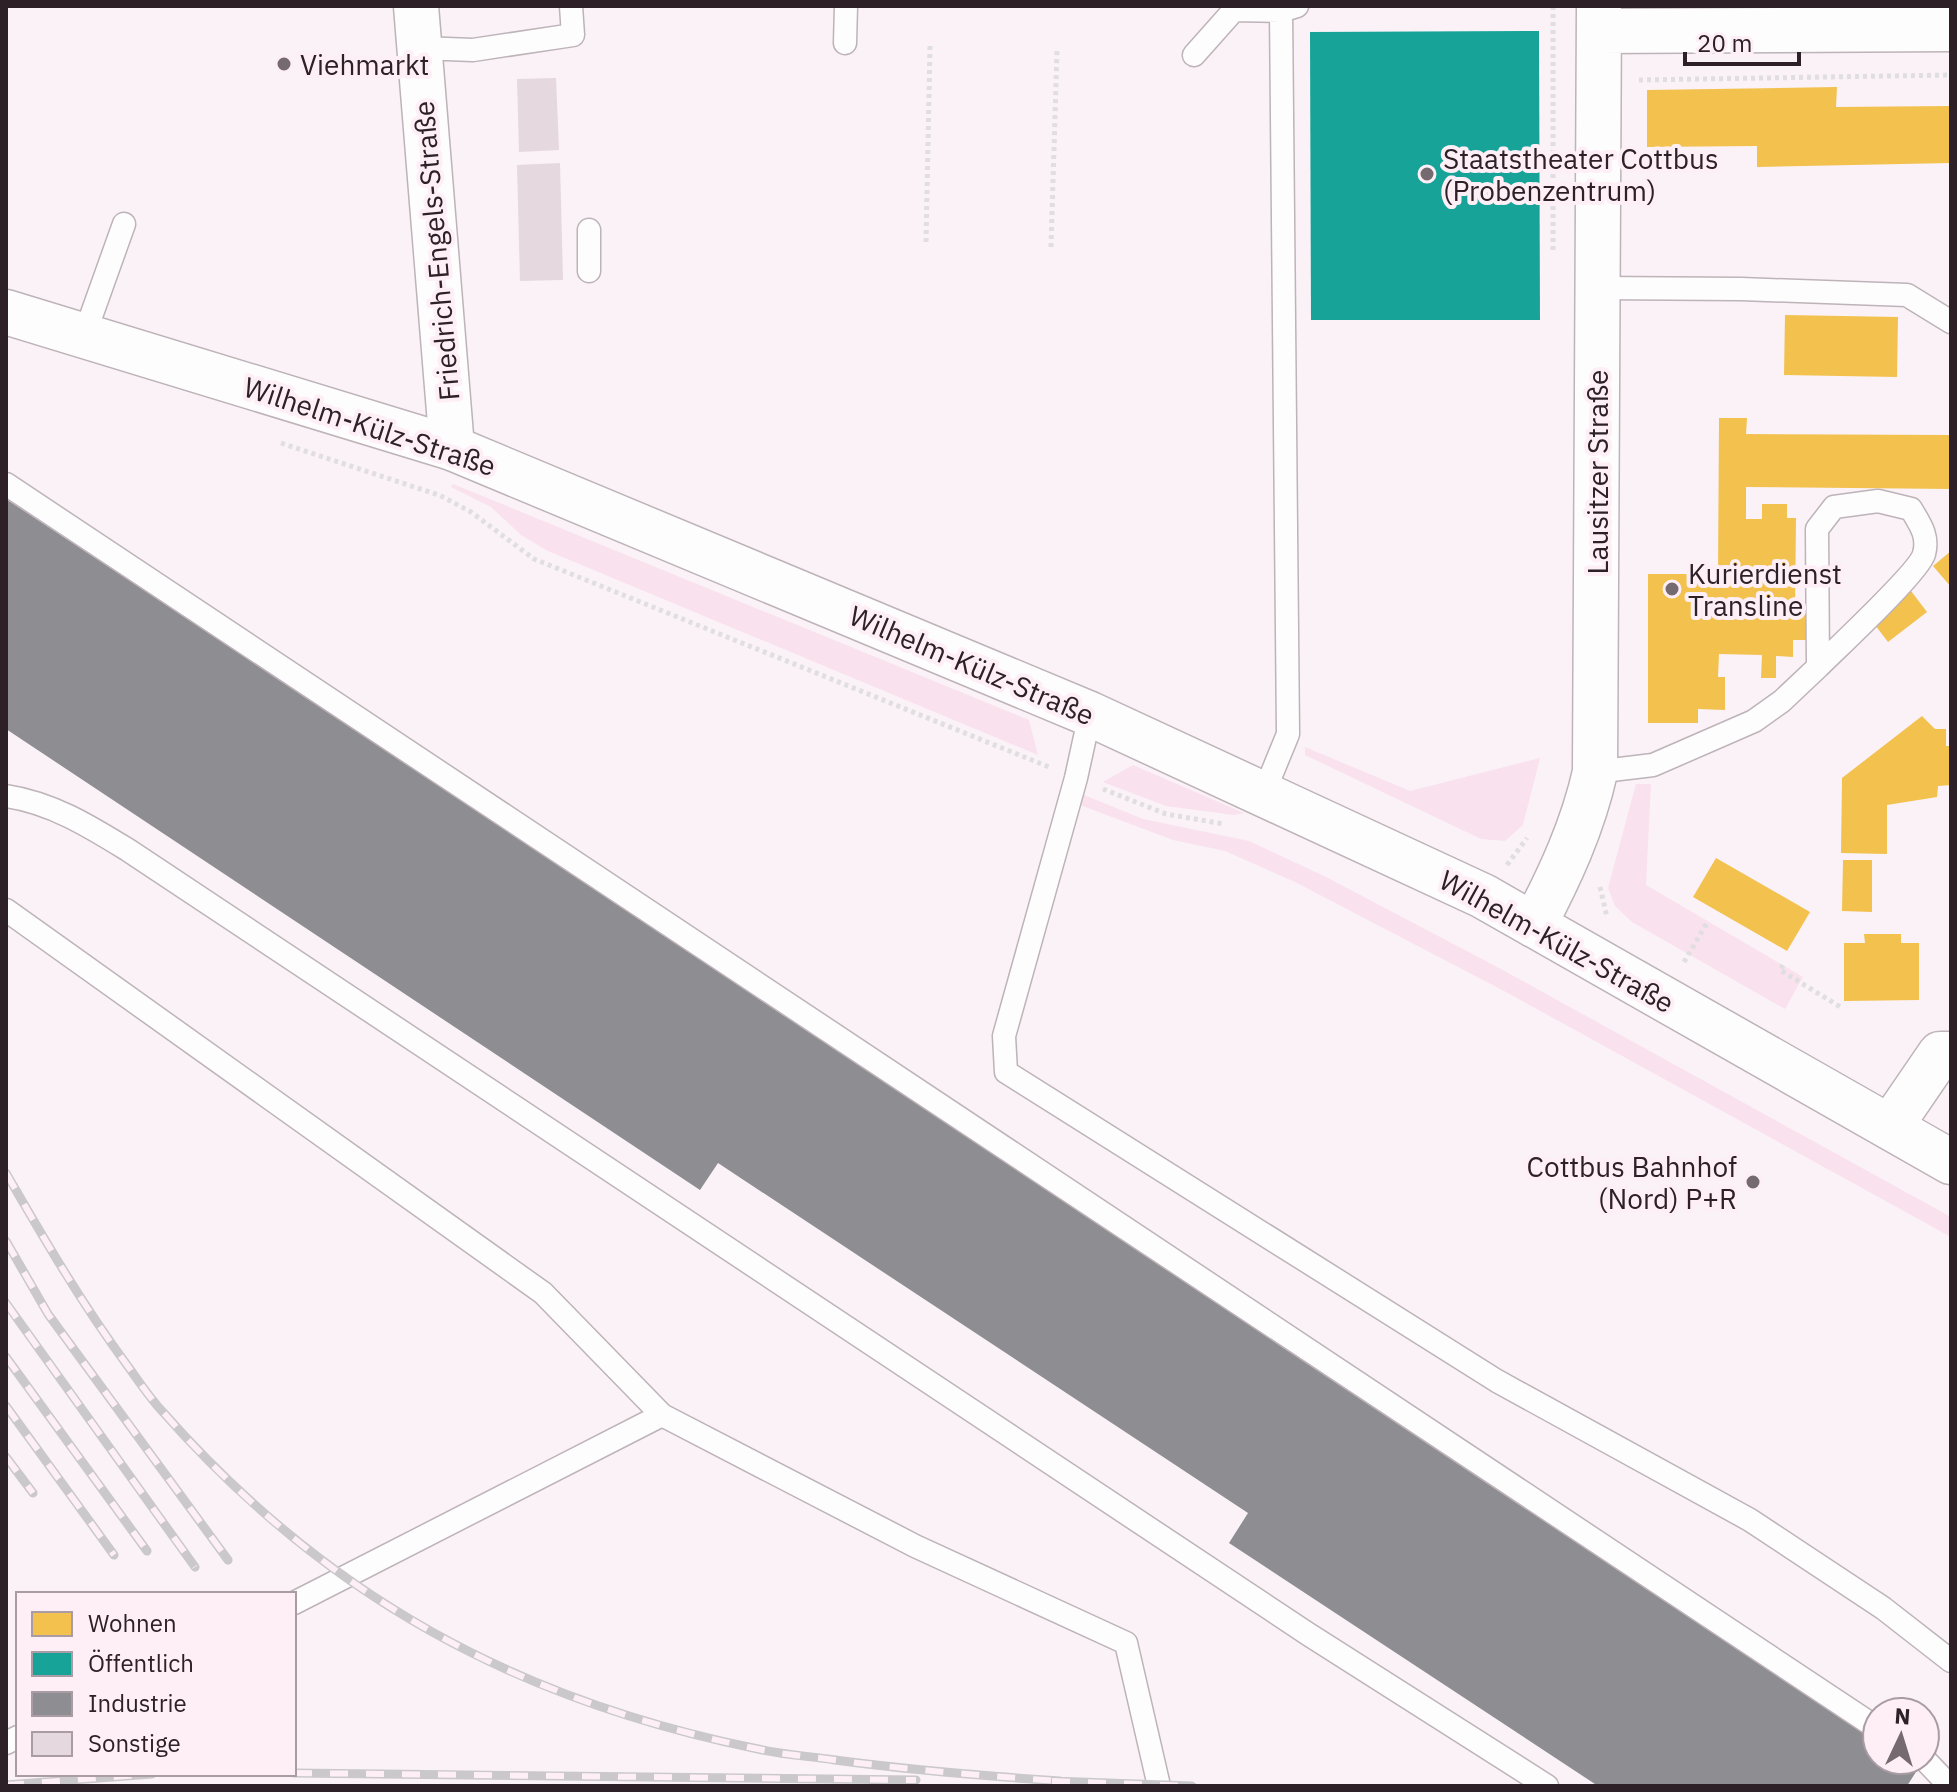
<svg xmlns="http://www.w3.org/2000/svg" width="1957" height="1792" font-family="'IBM Plex Sans',sans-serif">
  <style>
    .green { fill: #f9e1ee }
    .homes { fill: #f2c14e }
    .public { fill: #17a398 }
    .industry { fill: #8d8d92 }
    .building { fill: #e5d8df }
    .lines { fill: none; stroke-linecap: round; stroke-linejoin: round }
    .service-casing { stroke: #bdb3b8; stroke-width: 25 }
    .minor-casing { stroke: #bdb3b8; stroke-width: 47 }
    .tertiary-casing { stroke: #bdb3b8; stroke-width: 47 }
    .secondary-casing { stroke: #bdb3b8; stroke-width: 47 }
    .path { stroke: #e0dedf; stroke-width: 5; stroke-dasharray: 4 4; stroke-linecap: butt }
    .service { stroke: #fefdfe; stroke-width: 22 }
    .minor { stroke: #fefdfe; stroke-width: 44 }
    .tertiary { stroke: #fefdfe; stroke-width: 44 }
    .secondary { stroke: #fefdfe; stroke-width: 44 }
    .rail-casing { stroke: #cac8ca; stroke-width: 9 }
    .rail { stroke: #feeff7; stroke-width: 6; stroke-dasharray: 18; stroke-linecap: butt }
    .poi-dot { fill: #756a70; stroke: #feeff7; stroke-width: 3 }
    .labels { text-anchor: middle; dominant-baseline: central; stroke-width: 8; stroke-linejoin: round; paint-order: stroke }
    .poi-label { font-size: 28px; fill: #2d2027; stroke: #feeff7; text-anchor: start }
    .street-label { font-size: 28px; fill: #2d2027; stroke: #feeff7 }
  </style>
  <rect width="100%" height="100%" fill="#faf2f7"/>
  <path class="green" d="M453,484L1029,720L1038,755L548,551L521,535L491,507L451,487Z
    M1305,747L1410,791L1540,758L1523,825L1505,841L1481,839L1305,755Z
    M1133,765L1244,813L1234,815L1166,806L1103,782Z
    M1636,784H1651L1646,885L1803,977L1785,1009L1632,922L1615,906L1608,888Z
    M1084,795L1143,819L1249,841L1328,878L1499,968L1951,1217V1237L1506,992L1295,882L1225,851L1173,840L1080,805Z"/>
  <path class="homes" d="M1837,87L1836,107L1951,106V163L1757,167V146L1647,147V90Z
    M1785,315L1898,317L1897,377L1784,375Z
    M1719,418H1747L1746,434L1951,435V489L1746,487V519H1762V504H1787V518H1796L1795,611H1808V640H1793V657L1776,656V678H1761L1762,655L1719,654L1718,677H1725V710L1698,709V723H1648V574H1691L1692,579H1718Z
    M1951,551V587L1933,566Z
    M1911,591L1927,612L1888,642L1872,621Z
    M1922,716L1935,729H1946V746H1951V785L1938,786L1937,797L1887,805V854L1841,853L1842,778Z
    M1716,858L1810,912L1787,951L1693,897Z
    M1843,860H1872V912L1842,911Z
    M1864,934H1901V943H1919V1000L1844,1001V943H1865Z"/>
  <path class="public" d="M1539,31L1540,320H1311L1310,32Z"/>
  <path class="industry" d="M6,499L1877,1736V1760H1914L1921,1764L1907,1786H1598L1229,1543L1248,1513L718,1163L700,1190L6,729Z"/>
  <path class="building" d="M556,78L559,150L519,152L517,79Z
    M560,163L563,280L520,281L517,165Z"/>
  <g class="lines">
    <g class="service-casing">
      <path id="service" d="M845,43L846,6
        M420,48L473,50L573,35L571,6
        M1194,55L1234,10L1281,11L1297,6
        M589,230V271
        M1598,288L1741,289L1907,295L1951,322
        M84,336L124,224
        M6,484L1877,1728
        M1090,714L1076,778L1004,1036L1006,1072L1497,1381L1750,1520L1883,1608L1951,1661
        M1595,772L1653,765L1754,721L1782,701L1818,667L1817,529L1834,507L1878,501L1911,509C1920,524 1929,536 1924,554C1919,572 1836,649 1818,667
        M1263,795L1288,734L1281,11
        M6,796C52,803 89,826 128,850L1308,1634L1547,1786
        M6,910L543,1293L662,1415
        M294,1603L662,1415L915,1546L1126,1643L1159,1786
        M6,1743L18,1737
        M1925,1760L1946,1782"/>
    </g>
    <g class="minor-casing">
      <path id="minor" d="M1599,31L1951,29
        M1534,925C1560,876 1583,826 1595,772L1599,6
        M1890,1127L1940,1054H1951"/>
    </g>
    <g class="tertiary-casing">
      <path id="tertiary" d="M416,6L452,448"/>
    </g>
    <g class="secondary-casing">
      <path id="secondary" d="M6,312L452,448L1090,714L1483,896L1951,1162"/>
    </g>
    <path class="path" d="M1553,6V253
      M1639,80L1951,75
      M926,242L930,46
      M1051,247L1057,51
      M281,443L439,495L471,512L534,559L1049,767
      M1103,789L1166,814L1224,824
      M1507,865L1527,838
      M1600,887L1607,917
      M1684,962L1708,921
      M1783,965L1780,970L1842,1008"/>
    <use href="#service" class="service"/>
    <use href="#minor" class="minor"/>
    <use href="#tertiary" class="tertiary"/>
    <use href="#secondary" class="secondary"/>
    <g class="rail-casing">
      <path id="rail" d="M6,1173C44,1239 82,1304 127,1365C138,1380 149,1397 162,1411C326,1597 517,1700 758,1749C783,1755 809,1756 835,1760C910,1770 985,1776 1060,1781
        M6,1241L48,1314L228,1560
        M6,1303L195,1567
        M6,1357L147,1551
        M6,1406L114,1555
        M6,1457L33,1493
        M294,1773L916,1780
        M1052,1781L1192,1786
        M6,1785L152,1774"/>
    </g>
    <use href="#rail" class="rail"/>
  </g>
  <g class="poi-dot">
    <circle cx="284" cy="64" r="8"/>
    <circle cx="1427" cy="174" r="8"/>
    <circle cx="1672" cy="589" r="8"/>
    <circle cx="1753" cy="1182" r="8"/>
  </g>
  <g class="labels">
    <g class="poi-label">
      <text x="300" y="64">Viehmarkt</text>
      <text x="1443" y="158">Staatstheater Cottbus<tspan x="1443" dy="32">(Probenzentrum)</tspan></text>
      <text x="1688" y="573">Kurierdienst<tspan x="1688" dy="32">Transline</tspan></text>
      <text x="1737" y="1166" text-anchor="end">Cottbus Bahnhof<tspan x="1737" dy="32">(Nord) P+R</tspan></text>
    </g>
    <g class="street-label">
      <text transform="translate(436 251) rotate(-95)">Friedrich-Engels-Straße</text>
      <text transform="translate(370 426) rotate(18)">Wilhelm-Külz-Straße</text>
      <text transform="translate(1597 472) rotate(-90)">Lausitzer Straße</text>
      <text transform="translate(972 665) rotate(23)">Wilhelm-Külz-Straße</text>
      <text transform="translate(1557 941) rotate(29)">Wilhelm-Külz-Straße</text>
    </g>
  </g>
  <rect width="1957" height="1792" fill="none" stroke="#2d2027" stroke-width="16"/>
  <rect x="16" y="1592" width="280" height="184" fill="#feeff7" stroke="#aa9ca4" stroke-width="2"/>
  <rect x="32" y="1612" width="40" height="24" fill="#f2c14e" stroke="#aa9ca4" stroke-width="2"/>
  <text x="88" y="1632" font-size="24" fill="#2d2027">Wohnen</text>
  <rect x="32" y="1652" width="40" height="24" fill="#17a398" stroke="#aa9ca4" stroke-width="2"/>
  <text x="88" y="1672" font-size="24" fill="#2d2027">Öffentlich</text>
  <rect x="32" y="1692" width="40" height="24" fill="#8d8d92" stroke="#aa9ca4" stroke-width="2"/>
  <text x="88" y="1712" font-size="24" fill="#2d2027">Industrie</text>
  <rect x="32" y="1732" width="40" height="24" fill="#e5d8df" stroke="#aa9ca4" stroke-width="2"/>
  <text x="88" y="1752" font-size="24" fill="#2d2027">Sonstige</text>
  <g transform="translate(1901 1736) rotate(4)"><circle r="38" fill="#feeff7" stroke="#aa9ca4" stroke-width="2"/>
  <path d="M0-6L14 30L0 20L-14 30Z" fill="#756a70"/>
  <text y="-12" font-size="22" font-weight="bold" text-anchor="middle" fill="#2d2027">N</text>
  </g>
  <path d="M1685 52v12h114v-12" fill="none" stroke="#2d2027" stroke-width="4"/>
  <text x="1697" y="52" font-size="24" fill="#2d2027" stroke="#feeff7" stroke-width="6" paint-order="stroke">20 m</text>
</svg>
